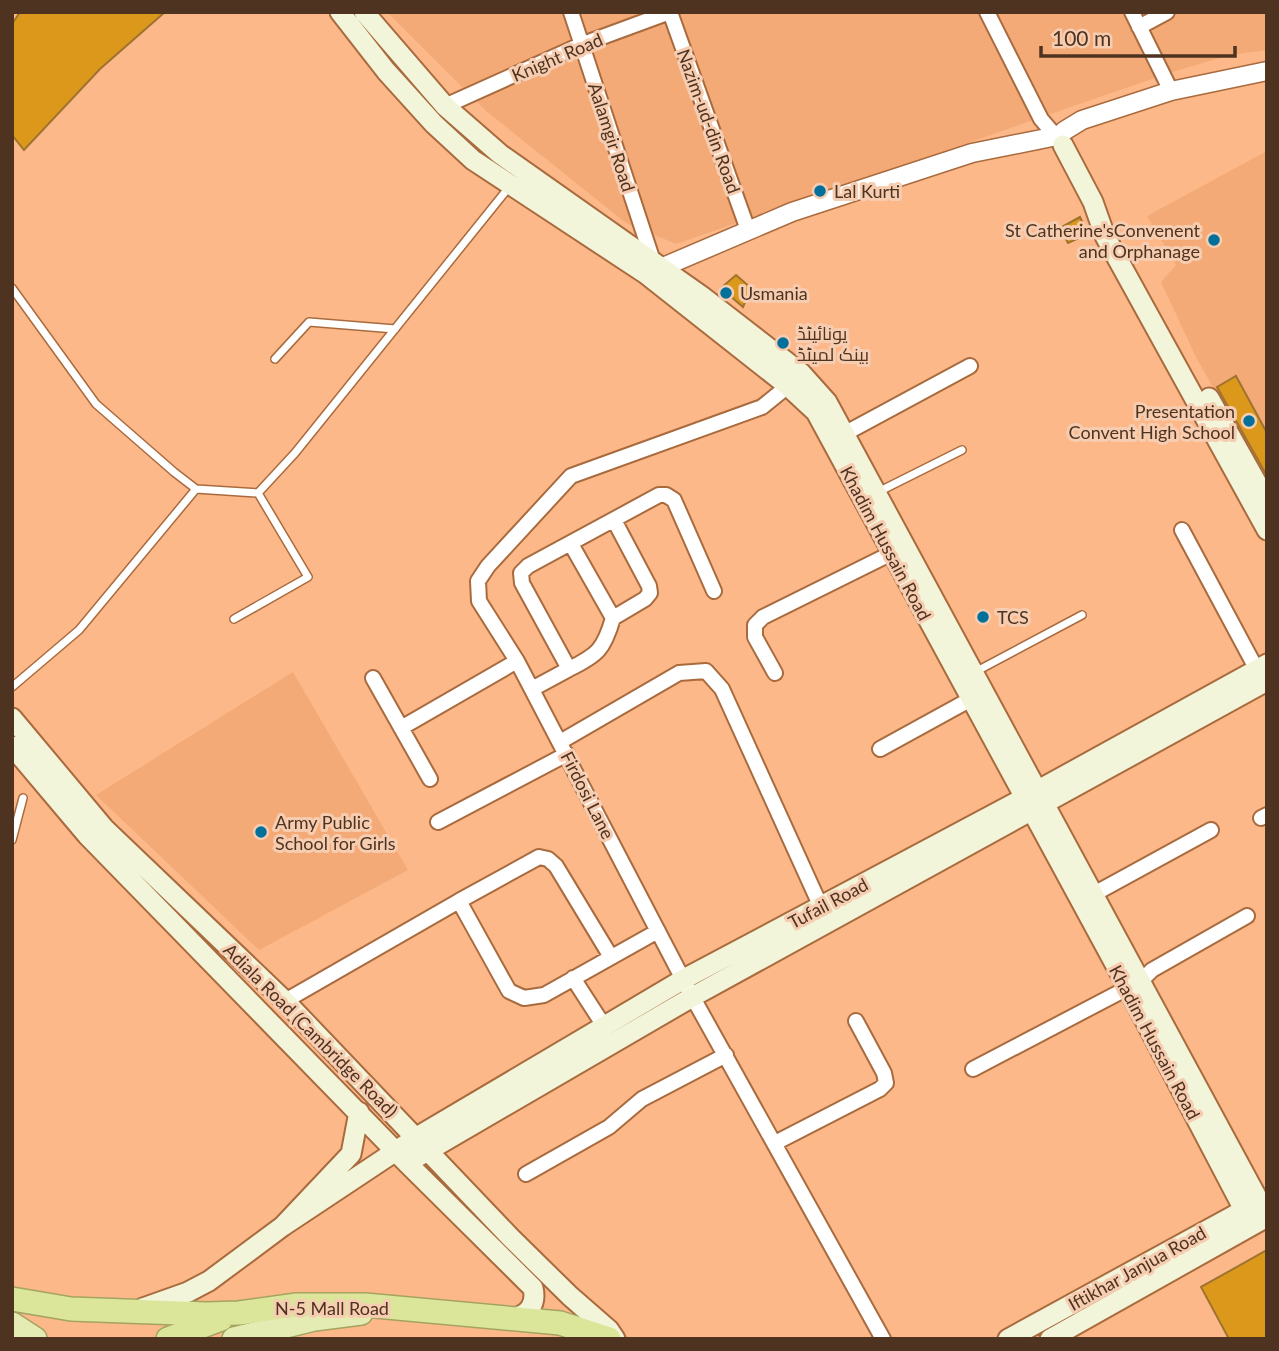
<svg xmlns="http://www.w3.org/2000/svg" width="1279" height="1351" font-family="Lato,Cairo,sans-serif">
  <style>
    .built { fill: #f4aa76 }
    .building { fill: #dc981b; stroke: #9f732f; stroke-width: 2 }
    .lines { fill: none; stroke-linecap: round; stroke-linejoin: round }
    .service-casing { stroke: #a96b3e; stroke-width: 10 }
    .minor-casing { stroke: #a96b3e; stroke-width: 18 }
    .tertiary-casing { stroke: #a96b3e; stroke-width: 21 }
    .secondary-casing { stroke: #a96b3e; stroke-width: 23 }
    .primary-casing { stroke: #a4a360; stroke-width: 26 }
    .trunk-casing { stroke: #a4a360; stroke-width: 26 }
    .service { stroke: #fff; stroke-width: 7 }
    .minor { stroke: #fff; stroke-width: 14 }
    .tertiary { stroke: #fff; stroke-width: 18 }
    .secondary { stroke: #f2f5da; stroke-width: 19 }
    .primary { stroke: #e4ecb4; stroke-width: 23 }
    .trunk { stroke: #dbe69b; stroke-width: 23 }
    .poi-dot { fill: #036f9b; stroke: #f6cdb1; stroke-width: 2.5 }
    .labels { text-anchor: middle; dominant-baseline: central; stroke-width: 6; stroke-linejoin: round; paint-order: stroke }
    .street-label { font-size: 18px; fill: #4e3320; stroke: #f6cdb1 }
    .poi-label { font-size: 18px; fill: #4e3320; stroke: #f6cdb1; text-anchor: start }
  </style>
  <rect width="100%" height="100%" fill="#fcb889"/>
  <path class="built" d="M387,12H1267V50L1230,55L1172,72L676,244L626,223L485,110Z
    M1267,151V485L1196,357L1161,282L1176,265L1147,216Z
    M293,672L408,870L259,950L96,795Z"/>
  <path class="building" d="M20,12H165L100,69L24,150L12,135V24Z
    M1080,217L1088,234L1068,243L1060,228Z
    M736,275L751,288L743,307L721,288Z
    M1236,376L1267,433V476L1217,387Z
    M1267,1250V1339H1229L1201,1287Z"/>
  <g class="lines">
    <g class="service-casing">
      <path id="service" d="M12,288L96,404L174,472L196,489L258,493L295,453L510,186
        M275,359L309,322L395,329
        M878,492L962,450
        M234,619L308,577L258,493
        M975,672L1082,615
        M12,687L79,630L196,489
        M12,840L23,798"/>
    </g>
    <g class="minor-casing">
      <path id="minor" d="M571,12L653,261
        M670,12L748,230
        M987,12L1041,119L1053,133
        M1132,12L1171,91
        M1139,27L1167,12
        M445,106L583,44L670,12
        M788,386L762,407L571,476L488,566L478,581L479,601L517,661L687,987L883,1339
        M844,434L970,366
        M1182,530L1257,670
        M571,544L613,618
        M569,669C598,655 604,649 613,618L645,599L650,593L649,586L614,520
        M775,673L755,637V625L763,617L892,553
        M373,678L430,779
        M532,689L569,669L522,583L521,573L528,566L659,495H666L674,500L714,591
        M401,728L517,661
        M560,742L679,673L706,671L722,689L821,907
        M880,749L971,699
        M1261,818L1267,815
        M438,822L567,754
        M1094,894L1211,830
        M611,957L556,866L548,859L539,857L459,901L509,991L524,998L544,995L658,931
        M573,978L604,1026
        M285,1001L459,901
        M973,1069L1141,981L1152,970L1247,916
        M775,1143L880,1089L886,1083L884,1073L856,1021
        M526,1174L609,1127L642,1099L726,1055"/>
    </g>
    <g class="tertiary-casing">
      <path id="tertiary" d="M1064,131L1082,120L1171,91L1267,71
        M649,273L792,212L972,153L1052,137"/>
    </g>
    <g class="secondary-casing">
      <path id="secondary" d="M340,12L386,71L434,124L473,160L646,274L788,386L816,412L1128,988L1252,1225
        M364,12L445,106L500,154L703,297L801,373L827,402L1259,1201
        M1063,145L1093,202L1105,236L1267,530
        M1209,398L1267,501
        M12,718L104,828L285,1001L511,1238L570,1296L609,1330L615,1339
        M12,746L87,835L407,1163L533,1288C537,1305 528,1315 512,1319
        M407,1163L694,996L1267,681
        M283,1226L417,1137L684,979L1024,798L1267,664
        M143,1308L188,1292L209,1281L283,1226L351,1154L359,1112
        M1008,1339L1253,1205
        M1050,1339L1267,1217"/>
    </g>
    <g class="primary-casing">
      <path id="primary" d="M12,1324L35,1339
        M234,1339L314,1319L361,1313"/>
    </g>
    <g class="trunk-casing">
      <path id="trunk" d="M12,1299L71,1309L207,1314L239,1313L297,1305H365L560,1323L609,1339
        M168,1339L221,1319"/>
    </g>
    <use href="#service" class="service"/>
    <use href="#minor" class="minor"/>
    <use href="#tertiary" class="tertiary"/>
    <use href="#secondary" class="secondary"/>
    <use href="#primary" class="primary"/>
    <use href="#trunk" class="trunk"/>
  </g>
  <g class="poi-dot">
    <circle cx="820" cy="191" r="7"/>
    <circle cx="1214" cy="240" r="7"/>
    <circle cx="726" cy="293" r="7"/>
    <circle cx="783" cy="343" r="7"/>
    <circle cx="1249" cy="421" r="7"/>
    <circle cx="983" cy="617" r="7"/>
    <circle cx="261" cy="832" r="7"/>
  </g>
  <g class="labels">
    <g class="street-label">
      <text transform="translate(557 57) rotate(-23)">Knight Road</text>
      <text transform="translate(709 121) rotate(70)">Nazim-ud-din Road</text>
      <text transform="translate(612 137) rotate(72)">Aalamgir Road</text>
      <text transform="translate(886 543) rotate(62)">Khadim Hussain Road</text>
      <text transform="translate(588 795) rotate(63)">Firdosi Lane</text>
      <text transform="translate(828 903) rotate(-28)">Tufail Road</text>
      <text transform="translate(311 1030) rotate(45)">Adiala Road (Cambridge Road)</text>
      <text transform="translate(1155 1042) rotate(62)">Khadim Hussain Road</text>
      <text transform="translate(1137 1268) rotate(-29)">Iftikhar Janjua Road</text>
      <text x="332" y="1308">N-5 Mall Road</text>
    </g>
    <g class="poi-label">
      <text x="834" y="191">Lal Kurti</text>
      <text x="1200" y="230" text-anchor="end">St Catherine'sConvenent<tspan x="1200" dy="21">and Orphanage</tspan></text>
      <text x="740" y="293">Usmania</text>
      <text x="797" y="333">یونائیٹڈ<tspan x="797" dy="21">بینک لمیٹڈ</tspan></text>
      <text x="1235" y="411" text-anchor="end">Presentation<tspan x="1235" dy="21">Convent High School</tspan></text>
      <text x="997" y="617">TCS</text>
      <text x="275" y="822">Army Public<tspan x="275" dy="21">School for Girls</tspan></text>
    </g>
  </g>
  <rect width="1279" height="1351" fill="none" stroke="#4e3320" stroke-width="28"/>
  <path d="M1041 46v10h194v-10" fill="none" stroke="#4e3320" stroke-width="3.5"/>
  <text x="1052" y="46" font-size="21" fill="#4e3320" stroke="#f6cdb1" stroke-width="5" paint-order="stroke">100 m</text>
</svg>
